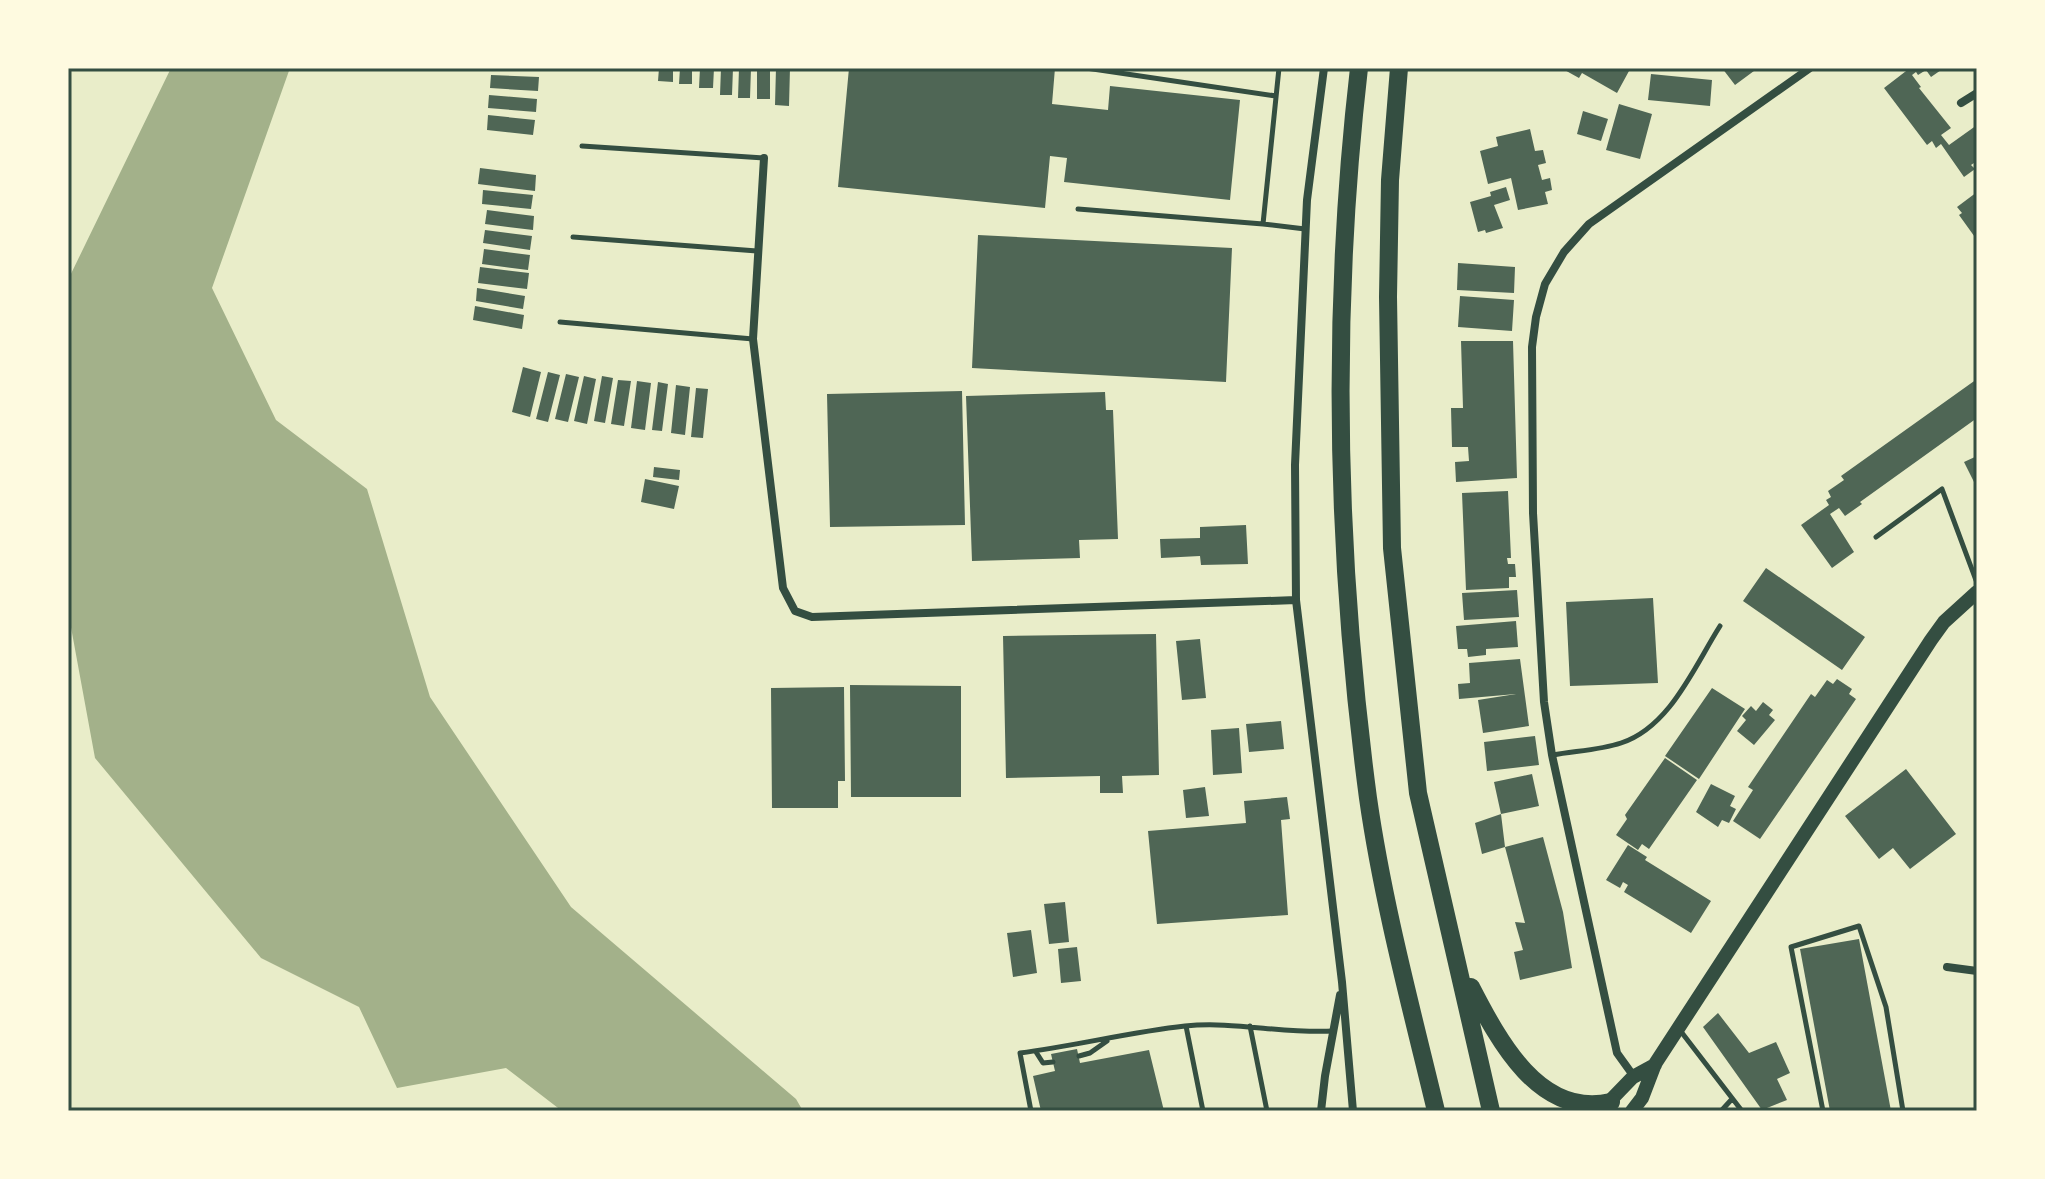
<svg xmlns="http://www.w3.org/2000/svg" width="2045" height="1179" font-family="'Noto Sans',sans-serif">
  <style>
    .water { fill: #a3b18a }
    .building { fill: #4f6655 }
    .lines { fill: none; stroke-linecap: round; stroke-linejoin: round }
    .service { stroke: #344e41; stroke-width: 5 }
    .minor { stroke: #344e41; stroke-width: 8 }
    .tertiary { stroke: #344e41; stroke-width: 14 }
    .primary { stroke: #344e41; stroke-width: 18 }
    .neatline { fill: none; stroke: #344e41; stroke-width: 3 }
  </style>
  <rect width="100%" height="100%" fill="#e9edc9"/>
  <path class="water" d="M171,68H290L212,288L276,420L367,489L430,697L571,907L796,1099L803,1111H562L506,1068L397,1088L359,1007L261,958L95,758L68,611V280Z"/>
  <path class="building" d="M659,68H673V82L658,81Z
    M680,68H692V84H679Z
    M700,68H714L713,88H699Z
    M721,68H733L732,95H720Z
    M739,68H751L750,98H738Z
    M757,68H770V99H757Z
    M776,68H790L789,106L775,105Z
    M849,68H1055L1052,104L1108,110L1110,86L1240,100L1230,200L1064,182L1067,158L1050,156L1045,208L838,187Z
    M1561,68H1624L1629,71L1617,93L1582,73L1579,78Z
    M1722,68H1758L1735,85Z
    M1910,68H1944L1931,77L1926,70L1918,75L1916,72L1912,75L1921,87L1919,88L1951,128L1941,135L1949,145L1977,125V161L1971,165L1975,169L1964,177L1941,144L1936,148L1932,141L1927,145L1884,88Z
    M1651,74L1712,80L1710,106L1648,100Z
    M491,75L539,77L538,91L490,88Z
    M489,95L537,99L536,112L488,108Z
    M1619,104L1652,114L1640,159L1606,150Z
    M1583,111L1608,119L1601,141L1577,134Z
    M488,115L535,120L533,135L487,130Z
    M1530,129L1535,151L1543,150L1546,163L1538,165L1542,180L1550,178L1552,190L1545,192L1548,204L1518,210L1511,178L1488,184L1480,151L1498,146L1496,137Z
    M480,168L536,175L535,191L478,184Z
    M1506,187L1510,200L1494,205L1503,228L1486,233L1485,230L1478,232L1470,202L1491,196L1490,192Z
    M483,190L533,195L531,209L482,204Z
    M1977,192V240L1959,215L1962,213L1957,207Z
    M487,210L534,216L533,230L485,224Z
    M485,230L532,236L530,250L483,243Z
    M978,235L1232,248L1226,382L972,368Z
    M484,249L530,255L528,270L482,264Z
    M1458,263L1515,267L1514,293L1457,290Z
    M480,267L529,273L527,289L478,283Z
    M477,288L525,296L523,309L476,301Z
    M1460,296L1514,300L1512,331L1458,327Z
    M475,306L524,315L522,329L473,320Z
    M1461,341H1513L1517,478L1456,482L1455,462L1469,461L1468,447H1452L1451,408H1463Z
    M523,367L541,372L530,417L512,412Z
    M548,372L560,375L548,422L536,419Z
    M566,374L579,377L568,422L555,419Z
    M584,376L596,379L587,424L574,421Z
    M602,376L613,378L605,423L594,421Z
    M1977,379V418L1860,502L1862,504L1845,516L1839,508L1830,514L1854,552L1832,568L1801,525L1829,505L1826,500L1831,497L1828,491L1844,480L1841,476Z
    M618,380L631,381L624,426L611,424Z
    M637,381L651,383L645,430L631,428Z
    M658,382L668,384L662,431L652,430Z
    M676,385L690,387L685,435L671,433Z
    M696,388L708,389L703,438L691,437Z
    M962,391L965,525L830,527L827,394Z
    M1105,392L1106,410H1113L1118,539L1079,540L1080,558L972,561L966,396Z
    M1977,456V488L1964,462Z
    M654,467L680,470L679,480L653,477Z
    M645,479L679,486L674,509L641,502Z
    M1508,491L1511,558H1507L1508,564H1515L1516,577H1509V588L1466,590L1462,493Z
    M1246,525L1248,564L1201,565L1200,556L1161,558L1160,539L1200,538V527Z
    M1766,568L1865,637L1842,670L1743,601Z
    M1517,590L1519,617L1464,620L1462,593Z
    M1653,598L1658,683L1570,686L1566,602Z
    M1516,621L1518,647L1486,649V655L1468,657L1467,649H1458L1456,626Z
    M1156,634L1159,775L1122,776L1123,793H1100V776L1006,778L1003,636Z
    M1200,639L1206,698L1182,700L1176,641Z
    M1520,659L1529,726L1483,733L1478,700L1516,694L1459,699L1458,684L1470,683L1469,663Z
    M1837,679L1852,689L1849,694L1856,699L1760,839L1733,821L1753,790L1748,787L1811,694L1815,697L1827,680L1833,684Z
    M850,685L961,686V797H851Z
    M844,687L845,781H838V808H772L771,688Z
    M1712,688L1745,709L1699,779L1665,756Z
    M1763,702L1773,710L1769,715L1775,720L1754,745L1737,731L1746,720L1742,716L1751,706L1756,711Z
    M1281,721L1284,749L1249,752L1246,724Z
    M1239,728L1242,773L1213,775L1211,730Z
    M1535,736L1539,765L1487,771L1484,742Z
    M1665,758L1697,780L1649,849L1642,844L1638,850L1616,835L1627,819L1625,815Z
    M1906,769L1956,834L1910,869L1893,848L1879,859L1845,816Z
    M1532,774L1539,806L1501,814L1494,782Z
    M1711,784L1735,796L1730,806L1736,809L1729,823L1722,820L1718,827L1696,812Z
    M1205,787L1209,816L1186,818L1183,790Z
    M1287,797L1290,819L1281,820L1288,915L1157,924L1148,831L1246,823L1244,801Z
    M1501,814L1505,847L1482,854L1475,823Z
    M1543,837L1563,912L1572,968L1520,980L1514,952L1523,950L1515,922L1525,923L1505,847Z
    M1628,845L1647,857L1645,860L1711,901L1691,933L1624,892L1628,885L1623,882L1620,888L1606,880Z
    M1065,902L1069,942L1049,944L1044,904Z
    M1031,930L1037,973L1013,977L1007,933Z
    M1859,939L1891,1111H1830L1800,949Z
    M1077,947L1081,981L1061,983L1058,949Z
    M1718,1013L1749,1053L1776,1042L1790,1073L1777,1079L1787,1100L1762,1110L1703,1027Z
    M1077,1049L1080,1063L1149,1050L1164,1111H1041L1033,1076L1055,1071L1051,1054Z"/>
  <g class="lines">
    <path class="service" d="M1086,68L1276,96
      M1279,68L1263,224L1305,229
      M582,146L764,158
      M1078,209L1263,224
      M573,237L757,251
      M560,322L753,339
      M1876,537L1942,489L1977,583
      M1553,755C1575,751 1600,750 1621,743C1670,727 1694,667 1720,626
      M1186,1026L1203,1111
      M1250,1026L1267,1111
      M1679,1029L1742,1111
      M1036,1052L1043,1063L1053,1062
      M1079,1056L1090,1053L1107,1041
      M1031,1111L1020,1053C1075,1046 1130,1032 1185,1026C1235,1021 1283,1034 1333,1031
      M1721,1111L1732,1099
      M1823,1111L1791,947L1859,926L1886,1007L1903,1111"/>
    <path class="minor" d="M1324,68L1307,200L1295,465L1296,600L1342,982L1353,1111
      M1961,103L1977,93
      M764,158L753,339L783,588L795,611L812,617L1296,600
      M1947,967L1977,971
      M1635,1078L1617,1053L1552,755L1544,702L1533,513L1532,347L1536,317L1545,284L1564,252L1589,224L1810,68
      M1321,1111L1325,1076L1340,995"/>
    <path class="tertiary" d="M1604,1107L1633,1077L1655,1065
      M1632,1111L1642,1098L1655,1064L1931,640L1944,622L1977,592"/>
    <path class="primary" d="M1359,68C1331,310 1336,557 1368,798C1383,903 1411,1007 1436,1111
      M1399,68L1390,180L1388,297L1392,548L1418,793L1491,1111
      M1471,987C1498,1039 1539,1119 1611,1102"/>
  </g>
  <rect width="2045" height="1179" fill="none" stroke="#fefae0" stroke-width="140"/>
  <rect x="70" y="70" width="1905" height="1039" class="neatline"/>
</svg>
